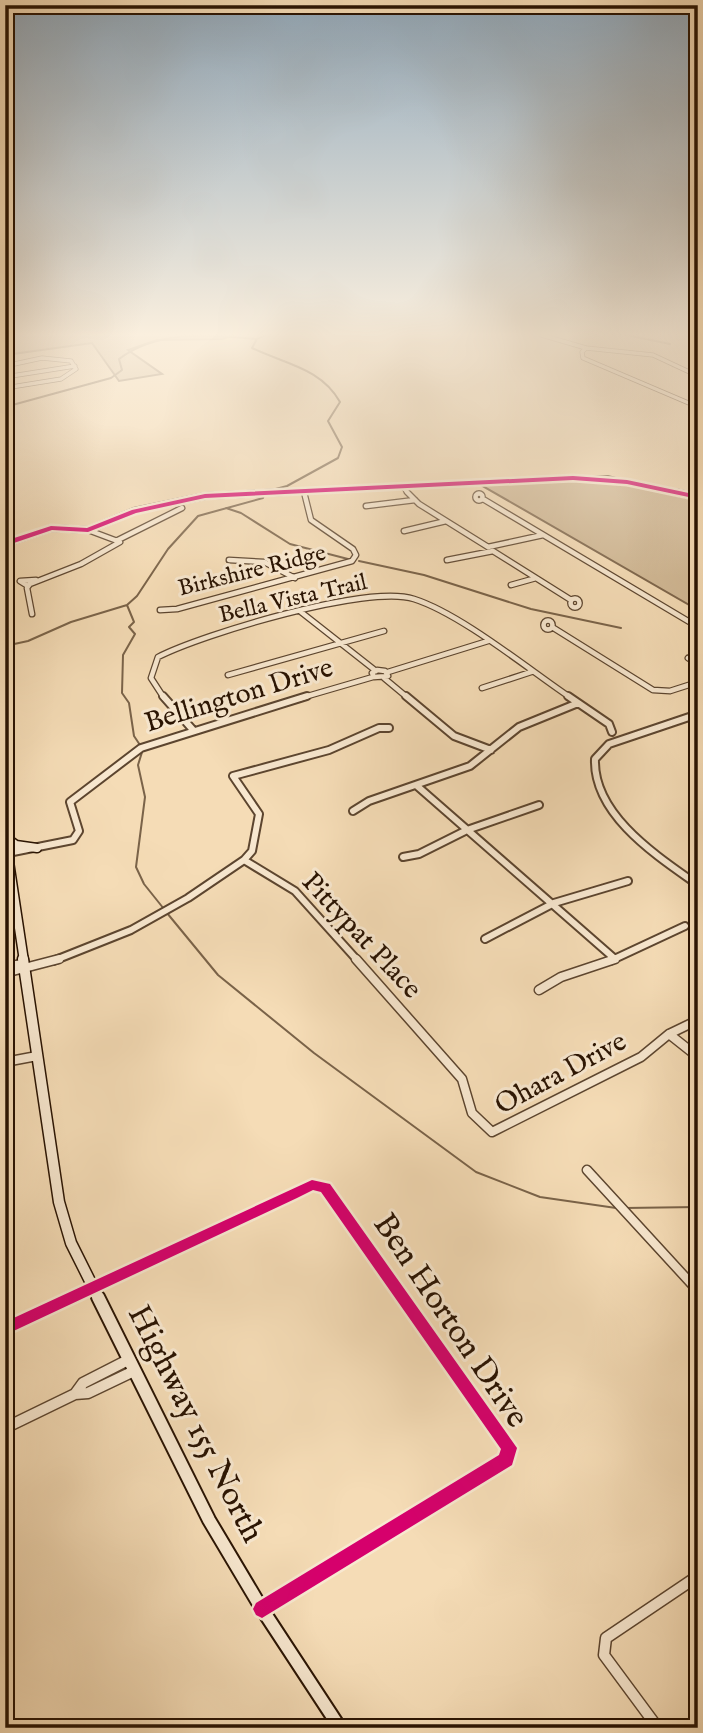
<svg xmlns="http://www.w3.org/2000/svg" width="703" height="1733" font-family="'IM FELL English',serif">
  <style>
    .green { fill: #d2ba97; stroke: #7e664c; stroke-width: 2 }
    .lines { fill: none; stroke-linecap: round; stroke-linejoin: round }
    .stream { stroke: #7a6349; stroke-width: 2 }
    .minor-far4-casing { stroke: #5c452f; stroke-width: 5 }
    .minor-far3-casing { stroke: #5c452f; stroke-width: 7 }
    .minor-far2-casing { stroke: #5c452f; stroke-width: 10 }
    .minor-far1-casing { stroke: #5c452f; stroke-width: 11 }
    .minor-casing { stroke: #5c452f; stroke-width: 13 }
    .tertiary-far1-casing { stroke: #5c452f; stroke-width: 6 }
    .tertiary-casing { stroke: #5c452f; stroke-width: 8 }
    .secondary-far2-casing { stroke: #291302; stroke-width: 11 }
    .secondary-far1-casing { stroke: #291302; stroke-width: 13 }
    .secondary-casing { stroke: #291302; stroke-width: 16 }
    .minor-far4 { stroke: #f8e8d0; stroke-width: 3.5 }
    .minor-far3 { stroke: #f8e8d0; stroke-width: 4.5 }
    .minor-far2 { stroke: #f8e8d0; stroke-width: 6 }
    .minor-far1 { stroke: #f8e8d0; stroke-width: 8 }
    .minor { stroke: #f8e8d0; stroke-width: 10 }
    .tertiary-far1 { stroke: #f8e8d0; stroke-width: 4.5 }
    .tertiary { stroke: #f8e8d0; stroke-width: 5 }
    .secondary-far2 { stroke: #f8e8d0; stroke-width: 8 }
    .secondary-far1 { stroke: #f8e8d0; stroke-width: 10 }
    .secondary { stroke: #f8e8d0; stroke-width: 12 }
    .cycleway-casing { stroke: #f8e8d0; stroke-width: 5 }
    .cycleway { fill: #d6006c; fill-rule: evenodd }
    .labels { text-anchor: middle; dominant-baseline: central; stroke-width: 6; stroke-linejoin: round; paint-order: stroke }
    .far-street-label { font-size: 23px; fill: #291302; stroke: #f8e8d0 }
    .street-label { font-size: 28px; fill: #291302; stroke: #f8e8d0 }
    .near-street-label { font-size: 33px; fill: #291302; stroke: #f8e8d0 }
  </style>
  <rect width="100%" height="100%" fill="#f5dcb6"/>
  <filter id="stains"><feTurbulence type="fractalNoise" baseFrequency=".00286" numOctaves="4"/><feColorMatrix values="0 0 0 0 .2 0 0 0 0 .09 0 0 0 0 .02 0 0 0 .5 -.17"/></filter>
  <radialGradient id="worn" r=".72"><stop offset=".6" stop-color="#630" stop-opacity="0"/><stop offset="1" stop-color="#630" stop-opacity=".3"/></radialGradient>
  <path class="green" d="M5,334H237L222,339L157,340L128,350L162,374L119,381L92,343L5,355Z
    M608,476L698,499V610L474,481Z"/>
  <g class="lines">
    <path class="stream" d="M622,334L670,344
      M257,339L252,348C285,364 321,368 340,402L328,421L342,447L338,458L287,486L268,491
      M5,407L111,378L122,370L119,359C159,329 210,335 257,339L267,334
      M226,508L241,513L290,544L348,559
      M359,561L424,575L531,609L621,628
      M127,605L134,622L129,627L135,634L123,655L122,693L129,703L134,736L140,745
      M5,646L28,641L71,622L127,605L137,596L168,549L198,516L263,498L264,495
      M143,749L138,765L145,797L136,867L144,884L164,909
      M167,913L218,975L314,1053L476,1172L540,1197L616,1208
      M625,1208L698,1207"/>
    <g class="minor-far4-casing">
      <path id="minor-far4" d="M538,334L586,348L653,355L698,376
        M586,348L582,352L583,358L698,407
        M5,366L42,358L71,361L76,369L61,379L5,388
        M5,377L75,366
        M401,486L409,494"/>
    </g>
    <g class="minor-far3-casing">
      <path id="minor-far3" d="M407,492L419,504L488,547L543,535
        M475.5 497a3.5 3.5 0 1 1 7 0a3.5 3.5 0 1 1-7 0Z
        M483,499L698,627
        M366,506L415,500
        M404,531L446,521
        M118,540L182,508
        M229,560L264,562L295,578
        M447,560L493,551L571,600
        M511,585L536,578
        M28,586L20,581L36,580
        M570.5 603a4.5 4.5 0 1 1 9 0a4.5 4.5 0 1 1-9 0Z
        M160,610L177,609L352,561L356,555L353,549L311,520L304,492
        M301,612L376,671
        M32,614L27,588L30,584L81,564L120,542L88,530
        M543.5 625a4.5 4.5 0 1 1 9 0a4.5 4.5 0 1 1-9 0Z
        M552,627L653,690L670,691L698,682
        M688,658L698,664
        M377,670L385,671L388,676L374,677L372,673Z
        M388,672L488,641
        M228,675L384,631
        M384,678L408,698
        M482,688L531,672
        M164,698L151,678L158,657C203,634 368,584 414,599C461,614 528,669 571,698
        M301,698L373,677"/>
    </g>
    <g class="minor-far2-casing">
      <path id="minor-far2" d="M163,696L193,730
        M406,696L454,736L491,750
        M568,696L609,724L612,732
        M698,714L609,744L595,759C593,815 657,856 698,885
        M416,785L615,959
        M353,811L369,801L470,766L519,727L578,703
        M8,853L73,840L79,831L70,802L141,748L307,696
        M403,857L419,854L467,830L539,805
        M244,860L295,891L358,961
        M485,939L554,903L628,881
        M53,961L131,930L188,898L244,860L252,851L259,814L233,776L329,750L379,728H389
        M610,961L685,926"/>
    </g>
    <g class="minor-far1-casing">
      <path id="minor-far1" d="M356,959L462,1079L472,1113L492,1132L641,1057L669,1034L698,1020
        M5,967L22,964
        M5,973L59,959
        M539,990L561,977L615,959
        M669,1034L698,1057
        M5,1062L37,1056
        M587,1170L698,1291
        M69,1299L312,1185L325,1188L403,1299"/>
    </g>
    <g class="minor-casing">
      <path id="minor" d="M5,1329L73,1297
        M75,1394L83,1383L128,1360
        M5,1428L75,1394L88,1393L134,1371
        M262,1609L506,1460L509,1448L402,1297
        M658,1728L604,1655L606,1638L698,1576"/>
    </g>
    <g class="tertiary-far1-casing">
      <path id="tertiary-far1" d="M247,494L573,478L627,482L684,494"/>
    </g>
    <g class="tertiary-casing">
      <path id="tertiary" d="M675,492L698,497
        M5,544L51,528L88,530L134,511L205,496L283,492"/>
    </g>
    <g class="secondary-far2-casing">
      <path id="secondary-far2" d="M5,835L24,961
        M5,837L16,845L37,848"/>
    </g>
    <g class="secondary-far1-casing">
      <path id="secondary-far1" d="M23,959L59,1202L71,1243L99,1299"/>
    </g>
    <g class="secondary-casing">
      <path id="secondary" d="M98,1297L209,1520L262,1609L340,1728"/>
    </g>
    <use href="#minor-far4" class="minor-far4"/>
    <use href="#minor-far3" class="minor-far3"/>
    <use href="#minor-far2" class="minor-far2"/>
    <use href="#minor-far1" class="minor-far1"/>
    <use href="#minor" class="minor"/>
    <use href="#tertiary-far1" class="tertiary-far1"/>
    <use href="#tertiary" class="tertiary"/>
    <use href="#secondary-far2" class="secondary-far2"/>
    <use href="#secondary-far1" class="secondary-far1"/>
    <use href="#secondary" class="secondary"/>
    <g class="cycleway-casing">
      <path id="cycleway" d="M573,476L627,480L698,495V499L627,484L573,480L205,498L136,513L88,532L52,530L5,546V541L51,526L87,528L132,510L205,494Z
        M312,1180L330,1184L517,1448L512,1465L262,1618L256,1615L253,1609L256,1603L499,1455L501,1449L321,1192L313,1190L297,1198L5,1335V1322Z"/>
    </g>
    <use href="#cycleway" class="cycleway"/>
  </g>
  <linearGradient id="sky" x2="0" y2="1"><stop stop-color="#91a9bc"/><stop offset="0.58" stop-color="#faefde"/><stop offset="1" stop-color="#faefde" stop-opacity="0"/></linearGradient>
  <rect width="703" height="577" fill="url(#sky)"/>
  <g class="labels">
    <g class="far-street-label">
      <text transform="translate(252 571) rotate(-14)">Birkshire Ridge</text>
      <text transform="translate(293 599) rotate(-13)">Bella Vista Trail</text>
    </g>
    <g class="street-label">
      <text transform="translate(239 696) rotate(-17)">Bellington Drive</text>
      <text transform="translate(361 936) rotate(47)">Pittypat Place</text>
      <text transform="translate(561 1074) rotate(-28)">Ohara Drive</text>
    </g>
    <g class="near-street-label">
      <text transform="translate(450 1321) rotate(56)">Ben Horton Drive</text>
      <text transform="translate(195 1424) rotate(63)">Highway 155 North</text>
    </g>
  </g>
  <rect width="703" height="1733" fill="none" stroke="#f5dcb6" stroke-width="28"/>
  <rect x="7" y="7" width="689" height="1719" fill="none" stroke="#291302" stroke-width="3.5"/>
  <rect x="14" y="14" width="675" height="1705" fill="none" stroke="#291302" stroke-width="2"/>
  <rect width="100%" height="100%" filter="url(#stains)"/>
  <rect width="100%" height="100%" fill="url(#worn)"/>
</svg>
